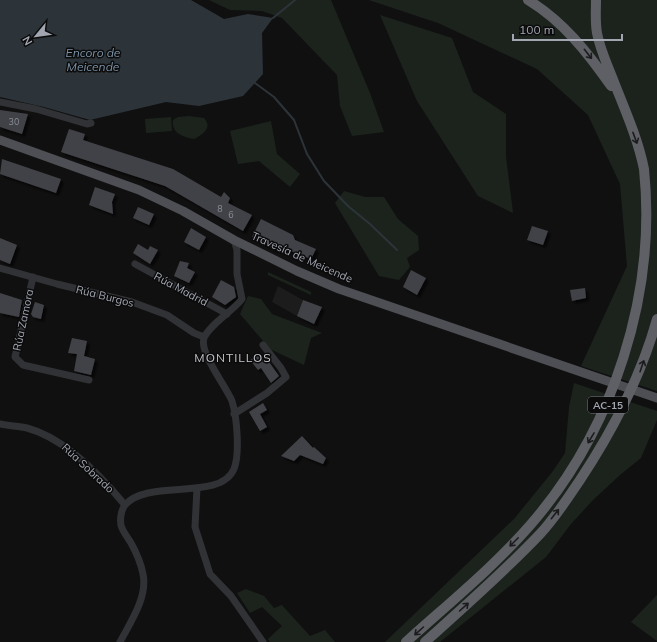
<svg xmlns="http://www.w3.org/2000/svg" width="657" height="642" font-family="Mulish,sans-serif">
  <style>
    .built { fill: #1c1c1d }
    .green { fill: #1c231d }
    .water { fill: #2d3439 }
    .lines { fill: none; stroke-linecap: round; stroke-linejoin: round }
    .stream { stroke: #2d3439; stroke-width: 2 }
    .building { fill: #414246; filter: url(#shadow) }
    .minor { stroke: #313235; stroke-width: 7 }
    .major { stroke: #4d4f54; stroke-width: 9 }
    .highway { stroke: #5e6065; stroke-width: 10 }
    .oneway { stroke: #1c1c1e }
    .labels { text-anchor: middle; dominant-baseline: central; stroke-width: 3; stroke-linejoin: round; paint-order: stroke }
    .number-label { font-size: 9px; fill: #8a8d96 }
    .shield { fill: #0b0b0c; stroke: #75787f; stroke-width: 1 }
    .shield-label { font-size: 10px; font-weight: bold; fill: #a2a6b0 }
    .street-label { font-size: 11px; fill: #a2a6b0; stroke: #0b0b0c }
    .water-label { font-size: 12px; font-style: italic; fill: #7d93a7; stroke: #0b0b0c }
    .neighbourhood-label { font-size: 12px; letter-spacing: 1px; fill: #c3c5cc; stroke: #0b0b0c }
  </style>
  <defs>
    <filter id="shadow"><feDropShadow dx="3" dy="3" stdDeviation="1" flood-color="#0009"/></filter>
  </defs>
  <rect width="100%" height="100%" fill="#101011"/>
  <path class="built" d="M278,286L303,300L297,316L272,302Z"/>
  <path class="green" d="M209,0H331L370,93L384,132L352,136L340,106L337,75L282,18L262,11L230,10Z
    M369,0H657V391L581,366L627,266L620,184L588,115L537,69L438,23Z
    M380,15L452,38L473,92L506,114V157L513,213L478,196L417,101Z
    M189,116L204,118C213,128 203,134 194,139C183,137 171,133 173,120L178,117Z
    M171,117L172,131L146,133L145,119Z
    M271,121L277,154L300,174L290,187L259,161L238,164L230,131Z
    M344,191L365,197H384L398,219L418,236L419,250L407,258L410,267L399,280L379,276L335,203Z
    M268,272L311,292V295L268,275Z
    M248,296L261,299L272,314L322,333L311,338L304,365L270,349L240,314Z
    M574,383L657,411V420L641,458L620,475L593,500L571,524L546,557L440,642H385L514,519L553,471L565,453L569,407Z
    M246,589L264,596L274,608L282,605L310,636L325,630L335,642H270L268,639L282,626L262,607L250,613L237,593Z
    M657,595V641L631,622Z"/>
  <path class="water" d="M0,0H191L224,19L248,14L273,18L262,33L263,74L243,96L199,106L166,102L90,120L44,107L0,97Z"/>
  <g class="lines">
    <path class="stream" d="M273,18L295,0
      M255,83L274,97L294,120L307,154L324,181L348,206L370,224L397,250"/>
  </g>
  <path class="building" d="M0,110L28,114L22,134L0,127Z
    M69,129L85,134L83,140L173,169L221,197L224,192L230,198L228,203L252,215L243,231L165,186L61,152Z
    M2,159L61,179L56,193L0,174Z
    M95,187L115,194L112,202L113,214L89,205Z
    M138,207L154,214L149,225L133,218Z
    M261,219L293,235L295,240L316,249L311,259L281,247L275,250L252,237Z
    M532,226L548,231L543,245L527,240Z
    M191,228L206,237L199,250L184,242Z
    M0,238L17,245L10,264L0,260Z
    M138,244L148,250L150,246L158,250L150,264L133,253Z
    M180,261L189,263L187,268L195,272L189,283L174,276Z
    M411,270L426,278L417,295L403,287Z
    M221,280L234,287L236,297L225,305L212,297Z
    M585,288L586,298L572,301L570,290Z
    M0,293L22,300L19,317L0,313Z
    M303,300L322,307L314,324L297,316Z
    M35,302L44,305L41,319L33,317L31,314Z
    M72,338L87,341L84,356L95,359L91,375L74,371L77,354L68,353Z
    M259,354L267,364L269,362L279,376L271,383L261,368L258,370L250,360Z
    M263,403L267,410L260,414L267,427L260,431L249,412Z
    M302,436L313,448L314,447L326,458L323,464L300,455L294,461L281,456Z"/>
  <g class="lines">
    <path class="minor" d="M0,102L36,109L87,124L91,123
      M135,264L227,314
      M0,268L57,284L132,302L167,315L194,333L204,337
      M33,277L15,357L23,365L89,380
      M234,414L267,393L286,377L281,368L263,345
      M0,424C9,426 19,426 27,428C65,438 101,476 125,505
      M197,488L195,527L210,574L231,596L263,642
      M120,642C130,623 148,597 143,574C141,564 136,552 131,543C128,538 124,533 122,528C119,522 121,510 125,505C148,478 220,502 234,469C240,454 237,417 232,401C226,386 199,353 204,338C209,325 233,311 242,299L237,274V250L234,240"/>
    <path class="major" d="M0,140L139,190L183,211L234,240L297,271L339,289L657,398"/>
    <path class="highway" d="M528,0C563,21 588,53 611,86
      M406,642C448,604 495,566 532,523C613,429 657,295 644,169C638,139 625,110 614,82C608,66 600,50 597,33C595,22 596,11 596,0
      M425,642C464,607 504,572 540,534C555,518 568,498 580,480C613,430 641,377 657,319"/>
  </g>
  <defs><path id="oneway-shaft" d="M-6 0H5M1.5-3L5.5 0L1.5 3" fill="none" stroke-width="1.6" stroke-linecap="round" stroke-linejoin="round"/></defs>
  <g class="oneway">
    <use href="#oneway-shaft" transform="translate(588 54) rotate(52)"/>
    <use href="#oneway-shaft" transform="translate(635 138) rotate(70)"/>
    <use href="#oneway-shaft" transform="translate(642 366) rotate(-71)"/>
    <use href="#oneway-shaft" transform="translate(591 438) rotate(121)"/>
    <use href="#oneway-shaft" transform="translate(555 514) rotate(-52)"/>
    <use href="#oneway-shaft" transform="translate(514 542) rotate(135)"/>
    <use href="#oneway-shaft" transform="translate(464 607) rotate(-42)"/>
    <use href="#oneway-shaft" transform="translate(419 631) rotate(138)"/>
  </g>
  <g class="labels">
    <g class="number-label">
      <text x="14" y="121">30</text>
      <text x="220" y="208">8</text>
      <text x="231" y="214">6</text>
    </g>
    <rect class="shield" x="588" y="397" width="40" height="16" rx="3"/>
    <g class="shield-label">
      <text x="608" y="405">AC-15</text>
    </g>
    <g class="street-label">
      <text transform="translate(302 257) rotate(24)">Travesía de Meicende</text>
      <text transform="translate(181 289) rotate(28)">Rúa Madrid</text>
      <text transform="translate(105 296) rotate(14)">Rúa Burgos</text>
      <text transform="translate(23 320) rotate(-78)">Rúa Zamora</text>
      <text transform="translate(88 468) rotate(43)">Rúa Sobrado</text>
    </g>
    <g class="water-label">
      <text x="93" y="52">Encoro de<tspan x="93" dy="14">Meicende</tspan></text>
    </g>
    <g class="neighbourhood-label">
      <text x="233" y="357">MONTILLOS</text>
    </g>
  </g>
  <g transform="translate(36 36) rotate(241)" stroke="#0b0b0c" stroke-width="3" paint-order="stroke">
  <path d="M0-3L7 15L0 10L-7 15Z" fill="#a2a6b0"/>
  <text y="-6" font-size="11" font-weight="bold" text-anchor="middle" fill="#a2a6b0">N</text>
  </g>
  <path d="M513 34v6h109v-6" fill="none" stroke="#a2a6b0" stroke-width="2"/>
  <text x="519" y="34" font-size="12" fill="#a2a6b0" stroke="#0b0b0c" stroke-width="3" paint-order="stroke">100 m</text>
</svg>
